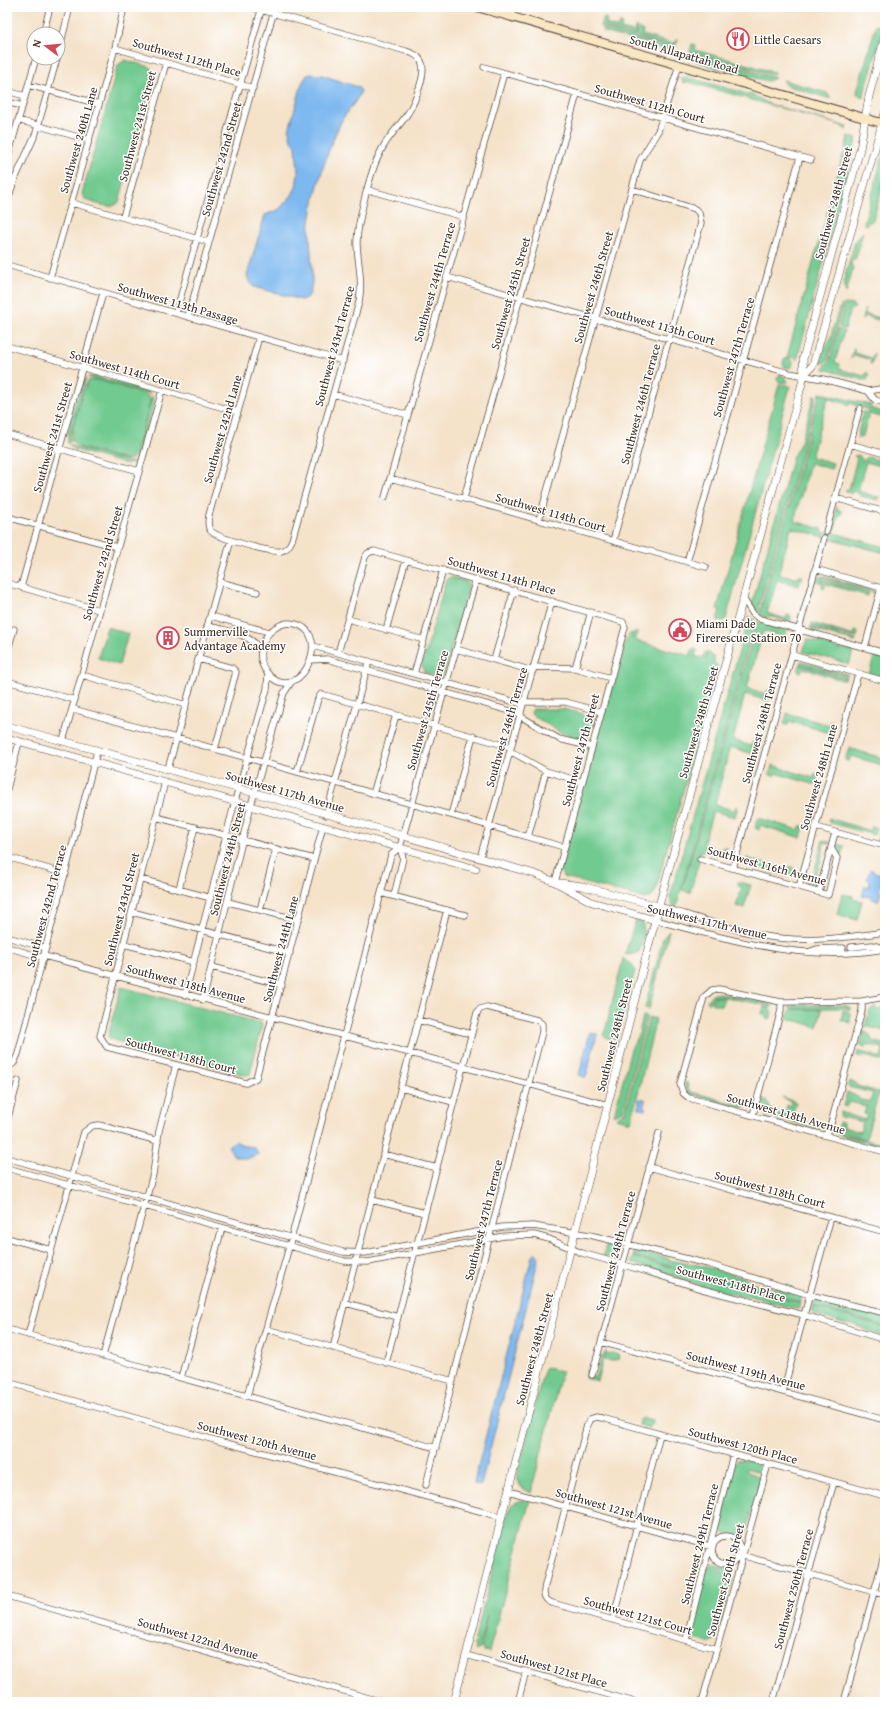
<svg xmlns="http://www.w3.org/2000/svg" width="892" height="1709" font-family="'Gentium Book Plus',serif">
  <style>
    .green { fill: #71ca90; stroke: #567a57 }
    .water { fill: #7db8ef; stroke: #5c7186 }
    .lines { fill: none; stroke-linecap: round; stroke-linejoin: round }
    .minor-casing { stroke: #574638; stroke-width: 7 }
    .tertiary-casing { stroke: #574638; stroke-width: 8 }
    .secondary-casing { stroke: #574638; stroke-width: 10 }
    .minor { stroke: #fff; stroke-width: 5.5 }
    .tertiary { stroke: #fff; stroke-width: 7 }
    .secondary { stroke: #f9e7c3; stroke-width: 8 }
    .labels { text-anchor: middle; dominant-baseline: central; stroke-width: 3; stroke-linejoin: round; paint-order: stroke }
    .poi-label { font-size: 12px; fill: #3b2a1e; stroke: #fff; text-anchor: start }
    .street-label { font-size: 12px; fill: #3b2a1e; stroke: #fff }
  </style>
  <rect width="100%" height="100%" fill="#fff"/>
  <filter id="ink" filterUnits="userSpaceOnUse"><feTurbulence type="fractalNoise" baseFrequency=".025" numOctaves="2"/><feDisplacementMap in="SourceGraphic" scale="8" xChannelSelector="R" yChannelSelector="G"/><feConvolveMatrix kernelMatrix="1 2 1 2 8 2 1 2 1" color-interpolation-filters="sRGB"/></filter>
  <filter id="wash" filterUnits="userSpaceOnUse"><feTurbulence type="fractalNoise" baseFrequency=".012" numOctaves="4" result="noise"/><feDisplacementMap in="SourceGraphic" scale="16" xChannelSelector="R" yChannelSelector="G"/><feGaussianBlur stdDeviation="0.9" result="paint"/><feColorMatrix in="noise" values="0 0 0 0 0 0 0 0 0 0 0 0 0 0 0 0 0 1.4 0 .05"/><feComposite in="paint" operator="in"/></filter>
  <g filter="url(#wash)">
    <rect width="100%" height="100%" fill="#f4e2c9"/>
    <path class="green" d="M604,18L607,19L606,24L618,28L620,23H622L621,29L634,32L635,27H637L635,36L600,26Z
      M876,25L884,27L863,97L857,95V92Z
      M601,28L672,48L674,52L604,32Z
      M639,28L643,31L642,35L674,44L676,40L678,39L675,48L636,36Z
      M692,44L696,45L695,50L774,72L773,75L690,52Z
      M690,53L775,78L768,81C751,77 698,65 687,56Z
      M125,60L150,67L154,74L119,202C112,211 95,203 86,200L82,194L118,65Z
      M687,77L755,96L769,104L847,127L846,130L840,125L689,82L683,83L681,78Z
      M783,80L827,93L831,99L785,85Z
      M848,136L857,139L856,141L797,360L791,355V358L787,357L843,155L845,152Z
      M885,147V177L873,220L865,225L864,223Z
      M863,232L856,258L852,260L851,264L853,268L846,293L843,283L856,239Z
      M843,304L828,360L821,364L822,354L830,339L839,308Z
      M845,304L853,305L855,308L851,309L845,329L839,327Z
      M865,309V314L883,319L885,314L883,326H881L882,321L864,316L862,320Z
      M838,329L844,331L835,362L840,364L839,369L864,376L867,372L869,376L867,380H863L824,369V367L830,360Z
      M854,348V353L872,358L874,353L872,364H870L871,360L854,355L851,359Z
      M783 363a5 5 0 1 1 10 0a5 5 0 1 1-10 0Z
      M780,374L786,378L788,382L779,383L777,378Z
      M95,376L144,389L151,394L88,377Z
      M86,377L70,436V442L68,444C65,434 79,385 86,377Z
      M89,380H98L145,394L149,397L150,402L135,454L132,459L126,460L79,447L72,441C70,433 83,387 89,380Z
      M779,385H788L790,387L726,619L723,621L717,620L720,610L717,609Z
      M820,393L871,405L870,408L885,413V418L869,414L863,436L857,438L863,412L869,413V410L850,403L849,405L828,398L811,457L833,463L831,469L810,463L794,521L822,529V532L833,534L834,529L831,527L837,506L838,510L842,511L841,515H839L834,533L885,547V553L791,528L779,573L797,579L798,576H802L799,586L777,580L767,613L786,619L787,615L791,616L790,622L769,616L767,618L759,615L814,415V412Z
      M814,395L816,396L812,411V415L757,614L752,604L793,456L801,442Z
      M152,396L154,404L139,455L135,462Z
      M69,445H72L78,448L134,463L126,464L75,450Z
      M859,455L863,461L868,457L885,462V467L866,462L858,491L877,497L880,496L878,500L860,496L855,491L850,494L845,490L849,489L857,458L854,456Z
      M821,576L872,589L875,593L823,578L821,583L817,581L818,577Z
      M451,577L466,581L469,585L444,674L440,678L424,672L422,666L446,580Z
      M823,580L869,593L868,596L826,584L824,588L822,587Z
      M749,616L755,621L676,908L672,904L670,897Z
      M757,622L787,631L785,637L763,631L747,688L766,694L768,690H770L768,701L745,694L733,740L751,746L752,742H756L753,754L730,747L715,804L734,811L736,806L738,807L735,817L713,811L703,845L722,851L723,847L727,848L725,856L702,850L690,893L682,890Z
      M812,623L854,636L855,631L858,632L857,638L811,626Z
      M107,627L128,634L119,665L98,658Z
      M810,627L856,640L855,642L810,629Z
      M634,632L638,633L634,640L690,656L693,648L697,650L695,656L703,658L705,652H707L706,660L708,652L714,657V663L718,666L655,892L651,897L646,899L563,877L560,870L620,655L629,634L633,633L632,639Z
      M807,639L833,646L835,648L853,651L849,665L831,658L830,659L803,652Z
      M875,653L885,656V679L869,675Z
      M801,661L847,674L846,676L800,664Z
      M800,665L846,678L845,680H842L803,668L801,672L798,671Z
      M533,709H564L594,717L587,740L561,733L532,715L531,712Z
      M787,713L829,725L831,721L833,722L830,733L789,721L788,725L784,724Z
      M849,748L885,759V766L851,756L849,761L845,760Z
      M772,765L813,778L815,774L819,775L816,785L775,773L774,776L770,775Z
      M758,818L799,830L800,826H804L801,838L760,825L759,830L755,828Z
      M829,818L870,831L871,827H876L874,835L828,822Z
      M823,840L830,842L829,845L826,842L823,846C825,852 820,858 821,863L818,865L820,868L816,872L818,874L815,876L819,883L818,886L814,888L807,885L805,881L811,883Z
      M836,844L844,846L840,860Z
      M747,858L788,871L789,867H793L791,877L745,864Z
      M738,882L751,885L744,908L736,906L742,887L738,886Z
      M842,894L853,896V899L862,901L857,920L837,914Z
      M636,919L643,924L644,934L639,952L629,955L625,954Z
      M669,931L649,1009L645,1008L663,938Z
      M623,959L632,964L635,971L617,1040L607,1038L603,1035L605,1031Z
      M121,987L261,1023L262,1026L250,1074L246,1075L109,1039L108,1036Z
      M719,993L766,1002L773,1006L771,1008L767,1005L719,996L713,997L709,1003L707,1001L711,995Z
      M720,997L724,998L721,1006L711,1003L714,998Z
      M795,1005H845L851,1008L849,1010L844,1008L790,1009L789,1007Z
      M764,1006L769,1008L772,1012L770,1020L766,1019V1015L762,1014Z
      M875,1006L876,1010L885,1008L883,1011L885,1031L865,1026L870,1010Z
      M793,1009L822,1010L817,1027L787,1018L789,1012Z
      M843,1010L850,1013V1023L841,1020Z
      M643,1016H647L623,1111L614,1115L631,1049L639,1033Z
      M649,1017L656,1019L631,1122L616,1118L625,1112Z
      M864,1031L871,1036L872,1041L884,1044L885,1041V1062L865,1056L862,1058L857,1056L858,1051L881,1058L883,1048L866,1044L865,1047L860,1046Z
      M850,1081L855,1083L857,1086L879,1092L866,1139L843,1132L838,1127L839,1122L843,1123V1127L860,1132L863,1122L840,1117L841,1112L865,1120L867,1115L864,1114L866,1106L850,1102L846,1107L843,1106L847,1092L858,1097V1099L870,1102L873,1093L848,1087Z
      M687,1082L688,1088L692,1092L738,1105L745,1104L747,1107L740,1108L691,1094L686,1089L685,1083Z
      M782,1097L796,1102L791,1118L767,1111L764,1108V1101H767L770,1106L769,1109L785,1113L787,1105L790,1106L791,1102Z
      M763,1109L767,1112L818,1126L819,1128H814L766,1115L761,1110Z
      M839,1131L843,1134L885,1145V1148L842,1136L836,1132Z
      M606,1245L618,1248L615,1260L603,1256Z
      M634,1250L668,1258L669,1260L690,1264L692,1263L748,1279L749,1281L769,1288L772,1287L800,1295L802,1296L800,1302L633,1256Z
      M633,1257L800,1303L798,1309L768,1302L766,1300L745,1295L743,1297L705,1287L666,1273H664L634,1264L631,1263Z
      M819,1300L850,1309L852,1311L885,1316V1326L813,1306L815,1301Z
      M813,1307L885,1327V1337L849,1323L846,1324L816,1315L812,1312Z
      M606,1351L607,1353L604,1357L597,1381L585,1378L587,1369L589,1371L588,1376L595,1377L601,1358Z
      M612,1353L619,1355L618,1360L615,1359L614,1361L604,1360L606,1355Z
      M546,1368L562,1371L531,1493L520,1487L517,1475L543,1374Z
      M644,1418L653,1420L650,1428L638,1425L639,1420Z
      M737,1460C744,1458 757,1462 762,1469L759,1472L746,1468V1471L758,1476L761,1479L752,1512L749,1514L751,1515L746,1532L739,1537L723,1532L718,1525L723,1506H725L726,1504L724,1503L734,1464Z
      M521,1500H530L489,1652L484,1651L481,1646L487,1615L480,1642V1648L476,1651L474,1645L475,1638L507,1515L511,1505Z
      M716,1564L721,1567L719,1572L722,1573V1567L728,1568L733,1576L716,1639L709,1643L695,1639L691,1631L706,1571L711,1565Z"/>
    <path class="water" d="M311,74L322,75L358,87L361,91C357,102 346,112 341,122C327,149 315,192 310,222C308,241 317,285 308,297L301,300L254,287L249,282L247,275L265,215L278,210L282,206L292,195L296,187L298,173L296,146L291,140L289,130L302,83L307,75Z
      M870,869L879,874L880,872L885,873L879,891L881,892L878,901L872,899V897L862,896L865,886L869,887L870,880L867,879Z
      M590,1032L597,1034L586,1077H584L579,1075Z
      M639,1099H645V1110L639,1109Z
      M235,1141L245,1146L254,1147L258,1154L247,1159L234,1156L228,1146Z
      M536,1253L539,1257L481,1485L480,1486L474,1484V1482L532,1256Z"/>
  </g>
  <g filter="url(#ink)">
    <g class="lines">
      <g class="minor-casing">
        <path id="minor" d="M251,7L406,51C412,53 418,55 421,61C428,72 414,103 408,113C399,127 387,137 380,153C370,172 357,223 357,244C358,266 363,280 359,302L292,540C290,545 287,550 281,551C271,553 216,538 210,530C207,526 208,520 209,515L259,337
          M512,7L513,17
          M43,34L50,7
          M115,48L253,88
          M58,54L70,7
          M484,67L811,160
          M28,85L99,104
          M7,91L25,96
          M7,102L22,106
          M18,120L89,140
          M7,160L36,58
          M368,190L464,217
          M7,201L15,179L36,133L57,58
          M72,203L209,242
          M123,217L166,63
          M7,265L343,361
          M447,277L789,373L823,379L868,391L880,389L885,391
          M50,278L115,48L124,7
          M176,313L262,7
          M188,317L275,7
          M7,346L238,412
          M868,391L875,400L885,403
          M333,394L408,415
          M7,434L139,471
          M850,444L885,454
          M390,478L706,567
          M385,497L504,73
          M464,498L577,94
          M835,498L885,512
          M7,517L117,547
          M539,520L640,160L658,131L679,65
          M826,532L860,408
          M613,541L701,223L699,213L695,209L632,189
          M687,562L800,157
          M815,569L885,589
          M220,582L257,592
          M7,583L99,610
          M21,587L103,293
          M744,600L753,614L760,619L885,653
          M211,616L269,632
          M348,619L424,640
          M287,623C338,624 302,707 270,676C251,657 263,628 287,623Z
          M208,626C228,631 249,633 261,650
          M386,630L406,560
          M313,646L523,704
          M865,647L881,588
          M456,649L533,671
          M7,653L14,629
          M338,653L365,557L368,553L374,551L623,622L625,627L555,882
          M792,655L885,681
          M199,659L232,668L236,672L215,749
          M311,660L327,659L521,714
          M494,660L514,590
          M534,667L575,668L611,678
          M575,668L591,612
          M414,674L443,570
          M82,675L186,705
          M7,681L75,700
          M524,702H566L602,712
          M73,709L564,847
          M520,716L559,739L592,747
          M63,741L162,390
          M510,751L546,771L582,782
          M168,769L231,540
          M297,772L318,699L321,694L511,747
          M165,782L100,1036L107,1047L246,1083L256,1078L323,826
          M7,789L19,742
          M373,794L396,715
          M326,815L369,661
          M451,815L473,736
          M156,817L314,859
          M816,827L885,846
          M528,837L546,771
          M882,845L885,835
          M400,847L476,579
          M7,857L66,874
          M480,858L552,601
          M700,859L828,895L837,858L831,848
          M733,868L824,538
          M140,879L211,898
          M799,887L858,674
          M179,889L195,827
          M819,892L835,833
          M381,893L465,915
          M394,896L403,858L400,847
          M228,902L299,920
          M658,906C693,916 728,929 764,936C804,943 845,938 885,932
          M260,910L276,849
          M132,912L290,953
          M655,920C730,940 806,963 885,949
          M7,937L46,948
          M124,944L194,962
          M7,947L44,958
          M851,947L872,945L884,948
          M808,952L817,949L843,948
          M44,956L80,965
          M82,967L608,1105
          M212,967L282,985
          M185,995L235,801L267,689L268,675
          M885,997L862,1001L781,1002L719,989L712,990L704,997L680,1084L683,1093L689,1098L885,1152
          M203,1000L251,805L284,693L292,681
          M418,1020L471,1034
          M7,1068L14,1063L18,1054L97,751
          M401,1088L453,1102
          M753,1115L781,1010V1002
          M7,1121L18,1081
          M826,1135L830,1127L862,1010V1001
          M383,1154L437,1168
          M7,1158L343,1252L365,1253L503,1227L533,1226L590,1235L708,1264L810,1295L885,1313
          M649,1167L885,1232
          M7,1168L344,1261L368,1262L504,1236L534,1235L549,1239L582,1253L648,1272L702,1289L804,1315L885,1340
          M372,1200L425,1213
          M7,1238L51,1250
          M346,1303L398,1317
          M7,1329L147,1368
          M266,1329L453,1381
          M28,1335L84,1132L92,1126L99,1125L158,1141
          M601,1342L885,1420
          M333,1348L447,910
          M103,1356L153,1174L159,1131L176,1065
          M386,1363L477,1013L480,1009L487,1007L537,1020L542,1024V1032L426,1485
          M152,1370L436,1448
          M592,1375L659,1133
          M181,1378L222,1228
          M7,1382L185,1432L502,1517
          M783,1392L831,1217
          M247,1396L289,1247L391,855L400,847
          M508,1491L713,1547
          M712 1550a14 14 0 1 1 28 0a14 14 0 1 1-28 0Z
          M741,1555L885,1595
          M7,1596L383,1702
          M613,1620L660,1434
          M686,1640L733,1454
          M717,1649L552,1603C543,1599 543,1593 545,1585L587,1425L590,1419L596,1417L602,1418L885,1496
          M466,1655L635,1702
          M518,1702L526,1671
          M702,1702L768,1464
          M773,1702L834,1482
          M844,1702L885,1552"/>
      </g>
      <g class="tertiary-casing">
        <path id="tertiary" d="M804,375L813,365L885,113
          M7,726L255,793L535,874L555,882L592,902L655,920
          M7,738L476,869
          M560,883L582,886L658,906
          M454,1702L661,898L800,391L804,375L803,359L860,149L869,96L885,36"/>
      </g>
      <g class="secondary-casing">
        <path id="secondary" d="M477,7L885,124"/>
      </g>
      <use href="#minor" class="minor"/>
      <use href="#tertiary" class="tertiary"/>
      <use href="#secondary" class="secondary"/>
    </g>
  </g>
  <defs>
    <g id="restaurant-ring" transform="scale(1.15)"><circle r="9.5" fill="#fff" stroke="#d1495b" stroke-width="1.5"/><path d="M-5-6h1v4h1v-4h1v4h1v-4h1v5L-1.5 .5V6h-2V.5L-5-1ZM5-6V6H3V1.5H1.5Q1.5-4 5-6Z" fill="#d1495b"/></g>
    <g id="civic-ring" transform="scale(1.15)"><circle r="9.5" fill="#fff" stroke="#d1495b" stroke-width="1.5"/><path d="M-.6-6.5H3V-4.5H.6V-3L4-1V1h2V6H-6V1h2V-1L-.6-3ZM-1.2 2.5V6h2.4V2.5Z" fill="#d1495b"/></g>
    <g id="building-ring" transform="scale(1.15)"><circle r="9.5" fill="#fff" stroke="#d1495b" stroke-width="1.5"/><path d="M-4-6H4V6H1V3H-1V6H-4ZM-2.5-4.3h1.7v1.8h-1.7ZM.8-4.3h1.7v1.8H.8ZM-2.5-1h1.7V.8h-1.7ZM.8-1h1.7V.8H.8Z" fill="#d1495b"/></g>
  </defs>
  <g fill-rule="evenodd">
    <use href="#restaurant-ring" x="738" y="39"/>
    <use href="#civic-ring" x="680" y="630"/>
    <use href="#building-ring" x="168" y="638"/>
  </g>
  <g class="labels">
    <g class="poi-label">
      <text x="754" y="39">Little Caesars</text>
      <text x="696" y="623">Miami Dade<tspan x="696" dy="14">Firerescue Station 70</tspan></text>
      <text x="184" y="631">Summerville<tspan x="184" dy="14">Advantage Academy</tspan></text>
    </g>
    <g class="street-label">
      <text transform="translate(684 54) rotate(16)">South Allapattah Road</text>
      <text transform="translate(187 57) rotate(16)">Southwest 112th Place</text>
      <text transform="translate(650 103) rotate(16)">Southwest 112th Court</text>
      <text transform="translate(137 126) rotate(-75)">Southwest 241st Street</text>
      <text transform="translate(78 140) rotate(-74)">Southwest 240th Lane</text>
      <text transform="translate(221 159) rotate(-74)">Southwest 242nd Street</text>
      <text transform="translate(833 203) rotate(-75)">Southwest 248th Street</text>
      <text transform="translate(434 282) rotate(-74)">Southwest 244th Terrace</text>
      <text transform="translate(593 287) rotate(-74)">Southwest 246th Street</text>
      <text transform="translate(510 293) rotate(-74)">Southwest 245th Street</text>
      <text transform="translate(178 303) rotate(16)">Southwest 113th Passage</text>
      <text transform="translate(660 325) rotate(16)">Southwest 113th Court</text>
      <text transform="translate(334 346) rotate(-75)">Southwest 243rd Terrace</text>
      <text transform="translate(733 357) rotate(-74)">Southwest 247th Terrace</text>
      <text transform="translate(125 369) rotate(16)">Southwest 114th Court</text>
      <text transform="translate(640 404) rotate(-75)">Southwest 246th Terrace</text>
      <text transform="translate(222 429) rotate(-74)">Southwest 242nd Lane</text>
      <text transform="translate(52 437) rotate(-74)">Southwest 241st Street</text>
      <text transform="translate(551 512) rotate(16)">Southwest 114th Court</text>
      <text transform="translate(102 563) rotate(-74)">Southwest 242nd Street</text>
      <text transform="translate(502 575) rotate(16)">Southwest 114th Place</text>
      <text transform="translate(427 710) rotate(-74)">Southwest 245th Terrace</text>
      <text transform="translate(698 722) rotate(-74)">Southwest 248th Street</text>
      <text transform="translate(761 723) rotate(-75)">Southwest 248th Terrace</text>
      <text transform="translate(506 727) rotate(-74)">Southwest 246th Terrace</text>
      <text transform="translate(580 750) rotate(-75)">Southwest 247th Street</text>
      <text transform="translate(818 777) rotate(-74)">Southwest 248th Lane</text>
      <text transform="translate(285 791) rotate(16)">Southwest 117th Avenue</text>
      <text transform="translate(227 859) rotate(-76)">Southwest 244th Street</text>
      <text transform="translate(767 865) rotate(15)">Southwest 116th Avenue</text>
      <text transform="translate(46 906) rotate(-75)">Southwest 242nd Terrace</text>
      <text transform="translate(121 909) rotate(-76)">Southwest 243rd Street</text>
      <text transform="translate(707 921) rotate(13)">Southwest 117th Avenue</text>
      <text transform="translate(280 949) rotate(-75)">Southwest 244th Lane</text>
      <text transform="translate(186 983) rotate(15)">Southwest 118th Avenue</text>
      <text transform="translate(614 1035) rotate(-76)">Southwest 248th Street</text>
      <text transform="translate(181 1055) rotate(15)">Southwest 118th Court</text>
      <text transform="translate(786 1113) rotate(16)">Southwest 118th Avenue</text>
      <text transform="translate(770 1189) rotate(15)">Southwest 118th Court</text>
      <text transform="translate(483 1220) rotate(-76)">Southwest 247th Terrace</text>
      <text transform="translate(615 1251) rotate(-75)">Southwest 248th Terrace</text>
      <text transform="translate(731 1283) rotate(15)">Southwest 118th Place</text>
      <text transform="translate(534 1349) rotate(-75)">Southwest 248th Street</text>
      <text transform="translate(746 1370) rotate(15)">Southwest 119th Avenue</text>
      <text transform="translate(257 1440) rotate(15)">Southwest 120th Avenue</text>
      <text transform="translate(743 1445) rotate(15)">Southwest 120th Place</text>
      <text transform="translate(614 1508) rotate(16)">Southwest 121st Avenue</text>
      <text transform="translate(699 1544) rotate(-76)">Southwest 249th Terrace</text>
      <text transform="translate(725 1580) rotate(-75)">Southwest 250th Street</text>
      <text transform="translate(793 1589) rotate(-75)">Southwest 250th Terrace</text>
      <text transform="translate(638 1615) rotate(16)">Southwest 121st Court</text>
      <text transform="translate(198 1638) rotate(16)">Southwest 122nd Avenue</text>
      <text transform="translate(554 1668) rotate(16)">Southwest 121st Place</text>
    </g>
  </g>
  <rect width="892" height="1709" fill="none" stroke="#fff" stroke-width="24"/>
  <g transform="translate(46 46) rotate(286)"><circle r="19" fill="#ffffff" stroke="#b1aaa5"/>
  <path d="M0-3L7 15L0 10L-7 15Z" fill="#d1495b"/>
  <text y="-6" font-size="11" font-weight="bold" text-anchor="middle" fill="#3b2a1e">N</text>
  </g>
</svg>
